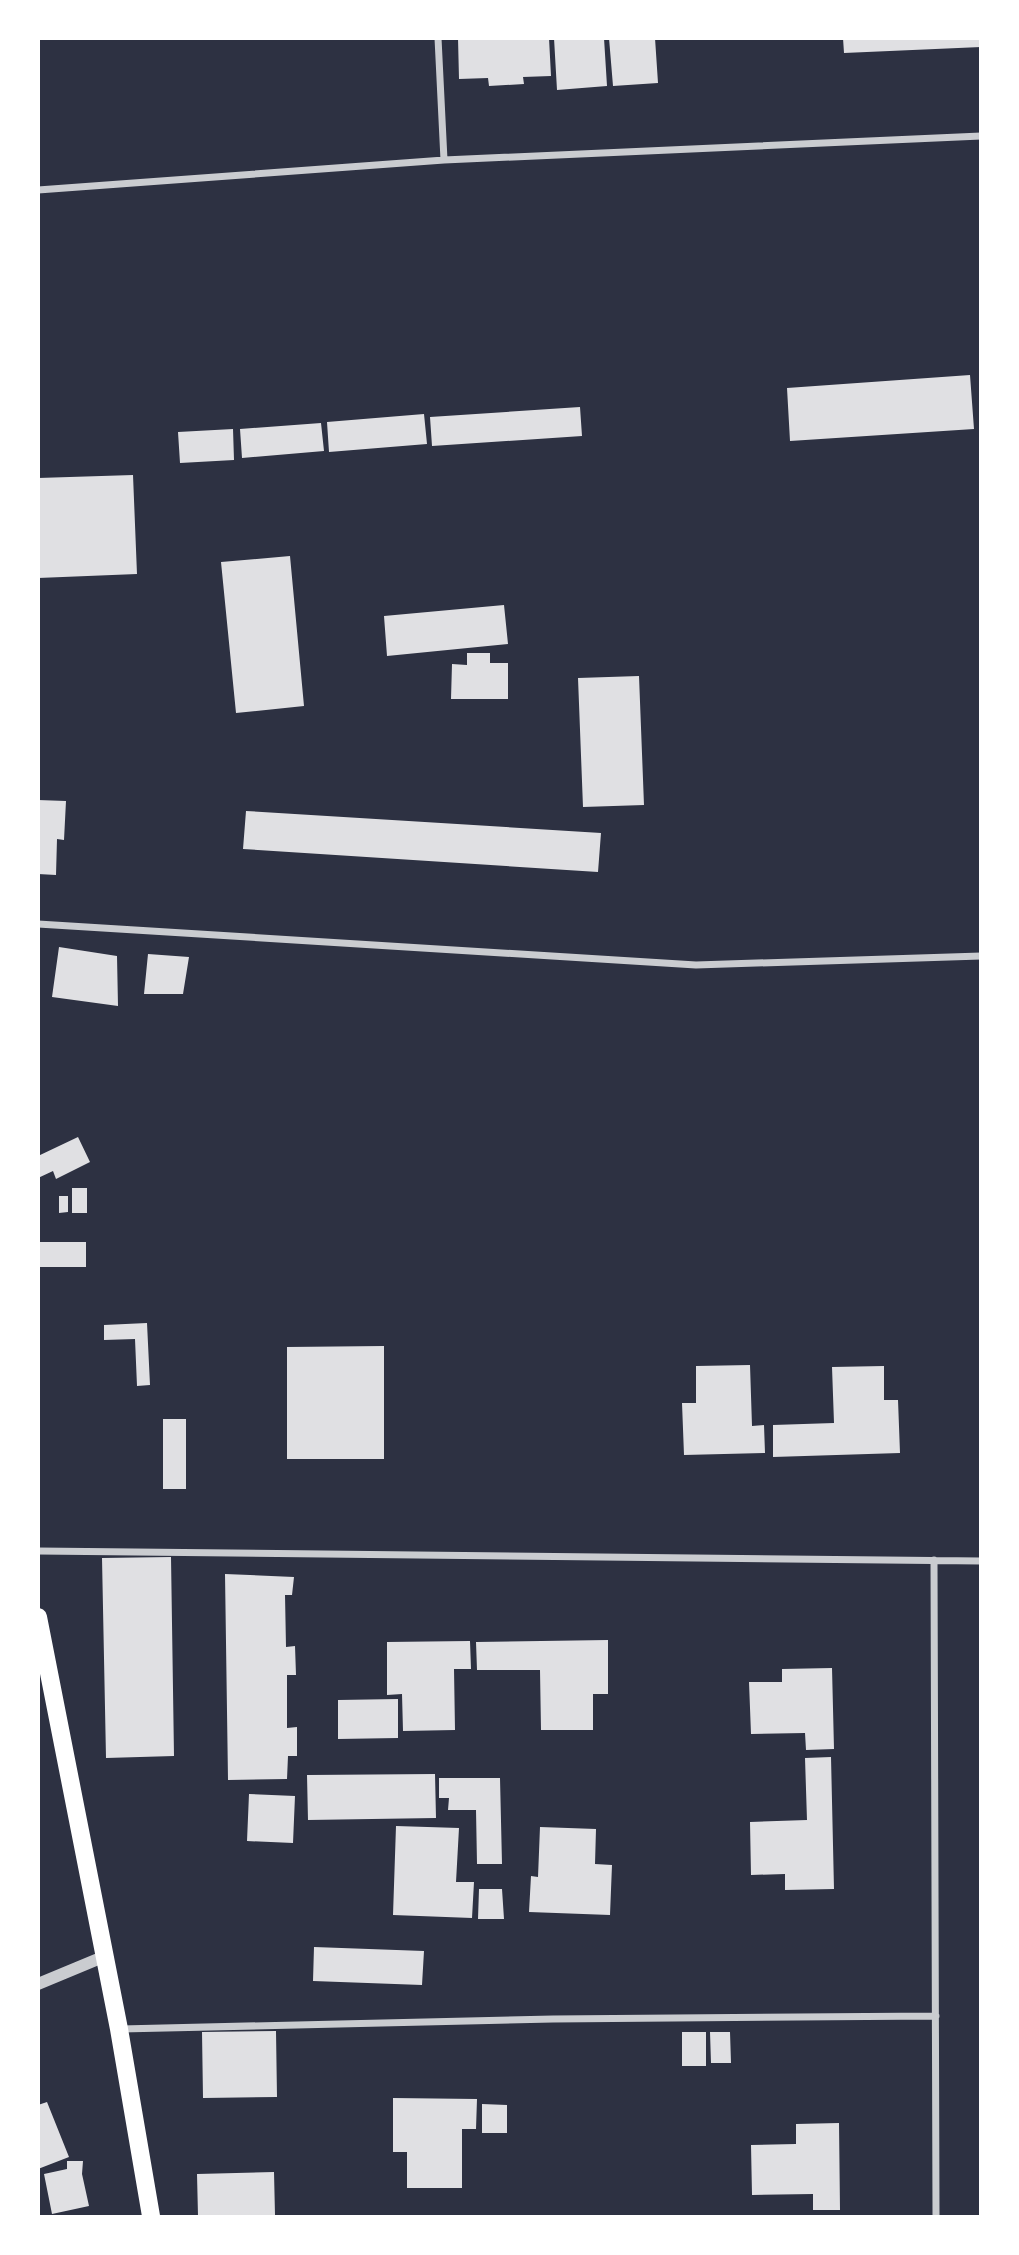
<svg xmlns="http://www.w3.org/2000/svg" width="1019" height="2255" font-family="'Fira Sans Condensed',sans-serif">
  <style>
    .building { fill: #e0e0e3 }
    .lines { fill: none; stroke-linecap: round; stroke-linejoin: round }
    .minor { stroke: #caccd0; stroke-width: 7 }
    .tertiary { stroke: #caccd0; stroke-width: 12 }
    .primary { stroke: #fff; stroke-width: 18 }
  </style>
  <rect width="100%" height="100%" fill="#2d3142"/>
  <path class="building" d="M458,38H549L551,76L523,77L524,84L489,86L488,78L459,79Z
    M554,38H604L607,86L557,90Z
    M609,38H655L658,83L613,86Z
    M843,38H981V47L844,53Z
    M970,375L974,429L790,441L787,388Z
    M580,407L582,436L432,446L430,417Z
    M424,414L427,444L329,452L327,422Z
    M321,423L324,451L242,458L240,429Z
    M233,429L234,460L180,463L178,432Z
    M133,475L137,574L38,578V478Z
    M290,556L304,706L236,713L221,562Z
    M504,605L508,644L387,656L384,616Z
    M467,653H490V663H508V699H451L452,664L467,665Z
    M639,676L644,805L583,807L578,678Z
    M38,800L66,801L64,840L57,839L56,875L38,874Z
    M246,811L601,833L598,872L243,849Z
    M59,947L117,956L118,1006L52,997Z
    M148,954L189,957L183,994H144Z
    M78,1137L90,1162L56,1179L53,1171L38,1178V1156Z
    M72,1188H87V1213H72Z
    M59,1196H68V1212L59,1213Z
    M38,1242H86V1267H38Z
    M147,1323L150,1385L137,1386L135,1339L104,1340V1325Z
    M384,1346V1459H287V1347Z
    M750,1365L752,1426L764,1425L765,1453L684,1455L682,1403H696V1366Z
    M884,1366V1400H898L900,1453L773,1457V1425L834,1423L832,1367Z
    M163,1419H186V1489H163Z
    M171,1557L174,1756L106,1758L102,1558Z
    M225,1574L294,1577L292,1595H285L286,1647L295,1646L296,1675H287V1728L297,1727V1756H288L287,1779L228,1780Z
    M608,1640V1694H593V1730H541L540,1670H477L476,1642Z
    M470,1641L471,1669H454L455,1730L403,1731L402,1694L387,1695V1642Z
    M832,1668L834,1749L806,1750L805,1733L751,1734L749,1682H782V1669Z
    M398,1699V1738L338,1739V1700Z
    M831,1757L834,1889L785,1890V1874L751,1875L750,1822L807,1820L805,1758Z
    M435,1774L436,1818L308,1820L307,1775Z
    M439,1778H500L502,1864H477L476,1810H448L449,1798H439Z
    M249,1794L295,1796L293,1843L247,1841Z
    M396,1826L459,1828L456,1882H474L472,1918L393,1915Z
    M540,1827L596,1829L595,1864L612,1865L610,1915L529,1912L531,1876L538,1877Z
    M479,1889H502L504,1919H478Z
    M314,1947L424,1951L422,1985L313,1981Z
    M276,2031L277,2097L203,2098L202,2032Z
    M682,2032H706V2066H682Z
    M710,2032H730L731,2063H711Z
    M393,2098L477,2099L476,2129H462V2188H407V2152H393Z
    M47,2102L69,2157L38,2169V2105Z
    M482,2104L507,2105V2133H482Z
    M839,2123L840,2210H813V2194L752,2195L751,2145L796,2144V2124Z
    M67,2161H83L82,2174L89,2206L52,2214L44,2174L67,2169Z
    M274,2172L275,2215L198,2216L197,2174Z"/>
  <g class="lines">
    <path class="minor" d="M438,38L444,160
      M38,190L444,160L981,136
      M38,924L696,965L981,956
      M38,1551L981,1561
      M934,1560L936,2216
      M121,2029L553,2019L936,2016"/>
    <path class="tertiary" d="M38,1984L103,1957"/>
    <path class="primary" d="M38,1617L119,2029L151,2216"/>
  </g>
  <rect width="1019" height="2255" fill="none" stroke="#ffffff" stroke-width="80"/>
</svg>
